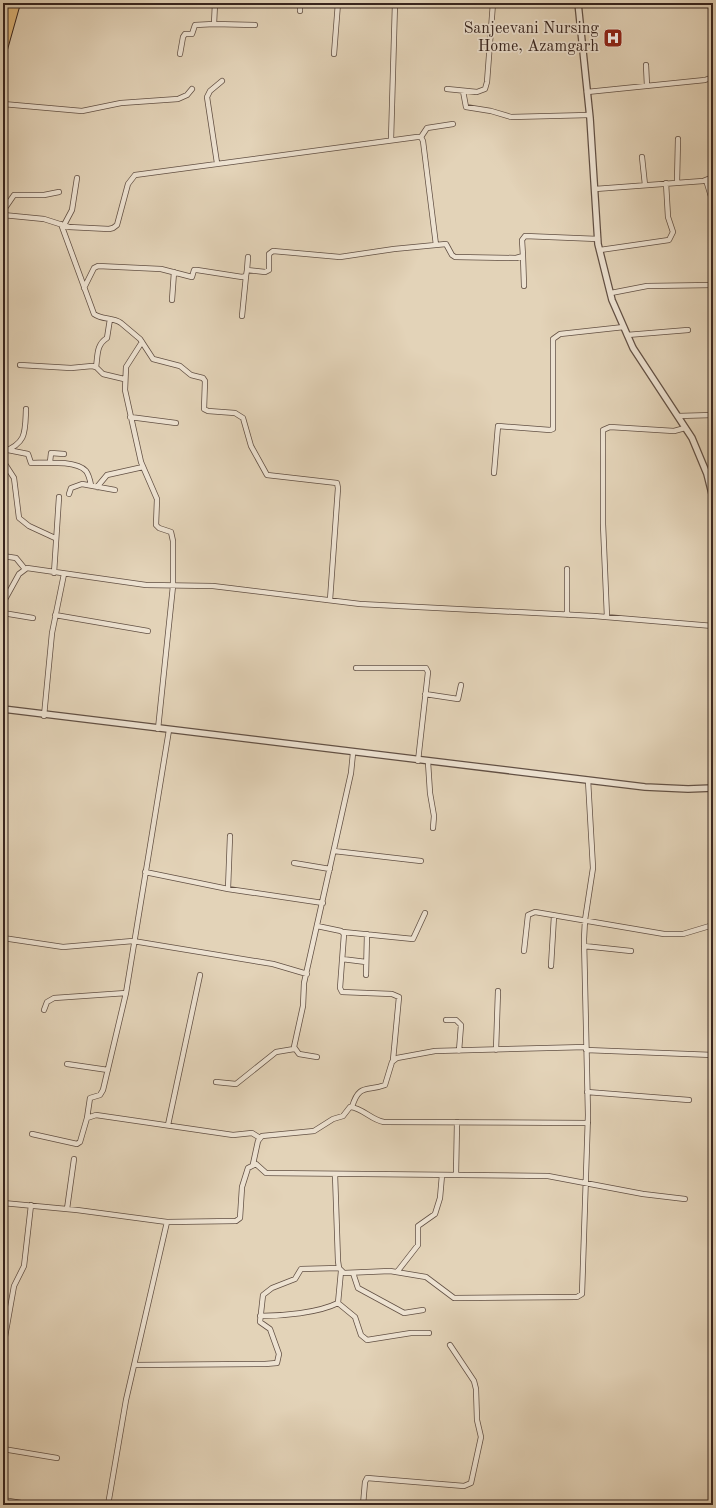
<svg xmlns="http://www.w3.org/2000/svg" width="716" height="1508" font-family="'Old Standard TT',serif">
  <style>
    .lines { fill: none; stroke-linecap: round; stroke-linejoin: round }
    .minor-casing { stroke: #625044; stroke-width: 6 }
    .tertiary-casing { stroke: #625044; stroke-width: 8 }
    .trunk-casing { stroke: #37241e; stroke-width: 10 }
    .minor { stroke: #ede2d1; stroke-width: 4.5 }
    .tertiary { stroke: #ede2d1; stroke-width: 5.5 }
    .trunk { stroke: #e2ba7c; stroke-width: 8 }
    .labels { text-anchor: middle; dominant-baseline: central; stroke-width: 3.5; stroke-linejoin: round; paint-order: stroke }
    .poi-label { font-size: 16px; fill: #37241e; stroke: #ede2d1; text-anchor: end }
  </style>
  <rect width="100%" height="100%" fill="#e3d3b8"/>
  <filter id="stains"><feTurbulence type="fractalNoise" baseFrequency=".005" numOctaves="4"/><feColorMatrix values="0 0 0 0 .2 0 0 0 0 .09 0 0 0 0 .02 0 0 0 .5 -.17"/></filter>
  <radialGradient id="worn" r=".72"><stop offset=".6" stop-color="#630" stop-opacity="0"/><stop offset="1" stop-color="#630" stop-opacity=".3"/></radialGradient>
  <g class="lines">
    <g class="minor-casing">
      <path id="minor" d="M300,11V3
        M214,24L255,25
        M180,54L183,37L185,34H192L195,25L214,24L215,3
        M334,54L338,3
        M646,65L647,86
        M447,89L477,92L485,89L487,82L493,3
        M463,91L466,107L491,111L511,117L589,115
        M587,92L705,80L713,77
        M3,104L82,111L121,103L178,99L187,95L192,89
        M421,137L427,128L453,124
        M391,140L395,3
        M642,157L645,185
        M217,163L207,97L210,91L222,81
        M706,180L713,203
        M677,182L678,139
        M595,189L703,181L713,177
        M3,211L14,195H44L59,192
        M3,215L44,219L69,227L109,229L113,228L117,225L128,184L135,175L417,137H421L423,141L436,245
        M61,224L94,314C102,320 113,317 121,323L140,339L153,359L180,366L191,375L203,378L205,381L204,409L208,411L235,413L243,418L251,446L267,475L337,483L338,488L330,600
        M64,225L72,210L77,178
        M600,250L669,240L673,232L668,217L666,183
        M523,256L524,286
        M248,257L247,270L265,272L269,270V254L273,251L340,257L394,249L446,244L452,255L455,257L516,258L523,256L522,240L525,236L598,239
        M84,288L94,268L98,266L161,269L192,277L194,270H197L242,277L246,276L247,270
        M611,293L647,286L713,285
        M172,300L174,272
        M242,316L246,276
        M627,335L688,330
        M142,342L126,367L125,390L141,462L157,499L156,525L159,528L171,532L173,541V586L158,729
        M20,365L71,368L92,366L96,367L103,374L124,379
        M96,367C98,355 96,345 107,338L110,319
        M678,416L713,415
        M130,417L176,423
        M8,450L28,454L31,463C45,463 76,460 86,471C89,475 90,480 91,485
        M3,452C27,443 25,432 26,409
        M3,461L14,478L19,518L29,526L55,538
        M50,462L51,453L64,454
        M494,473L498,426L550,430L553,429V339L560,334L624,327
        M97,487L107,475L143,467
        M69,494L71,488L82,484L115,490
        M3,556L16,558L25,569
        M54,573L59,497
        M3,603L19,574L27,568L146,585L213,586L360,604L594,616L713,626
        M3,613L33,618
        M55,615L148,631
        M567,615V569
        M607,617L603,524V430L610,427L674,431L685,428
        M356,668H426L428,672L418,761
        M425,694L458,699L461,685
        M44,716L52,633L64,574
        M428,762L430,793L434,816L433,828
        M334,851L421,861
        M294,863L330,869
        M145,872L228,889L323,903
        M228,889L230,836
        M317,926L341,931L344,934L340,988L342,992L392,994L399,997L393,1060
        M343,932L413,939L425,913
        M3,938L63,947L133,941L273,964L307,974
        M584,946L631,951
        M524,951L528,915L535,912L664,934H683L713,925
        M342,959L366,962
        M551,966L554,916
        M366,975L367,934
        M44,1010L47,1002L54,998L126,993
        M446,1020H456L461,1025L459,1051
        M496,1050L498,991
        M586,1050L713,1055
        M317,1057L299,1054L294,1047L303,1006L304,983L351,773L353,753
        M67,1064L108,1070
        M216,1082L236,1084L276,1052L294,1049
        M587,1092L689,1100
        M352,1107C359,1083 367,1092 385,1085L392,1062L397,1058L435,1051L586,1047
        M87,1118L90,1098L100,1095L103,1090L126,993L169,730
        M168,1125L200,975
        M32,1134L77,1144L80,1142L87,1118L96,1115L233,1135L252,1133L260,1138
        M253,1164L258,1141L262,1136L314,1131L333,1119L343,1116L350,1107C363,1108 371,1120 384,1122L588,1123
        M335,1174L338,1261L339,1268L344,1273L390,1271L426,1277L454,1298L577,1297L582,1294L588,1115L584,939L585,920L593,868L588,780
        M456,1175L457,1122
        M3,1203L77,1210L167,1222L236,1221L240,1218L242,1187L248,1168L256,1164L266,1173L548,1176L643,1194L685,1199
        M67,1209L74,1159
        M397,1272L418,1245V1226L435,1214L440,1198L442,1175
        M353,1273L358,1288L404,1313L423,1310
        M338,1303L355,1317L361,1335L367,1340L411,1333H429
        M260,1316C282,1316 318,1313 338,1303L341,1271
        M3,1348L14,1286L24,1266L31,1205
        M134,1365L265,1364L277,1363L279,1354L270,1329L260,1322L263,1295L272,1288L295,1279L301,1269L339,1268
        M3,1449L57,1458
        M3,1500L33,1505
        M108,1505L126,1400L167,1222
        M363,1505L365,1482L367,1478L464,1486L471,1483L481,1437L477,1420L476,1389L474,1381L450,1345"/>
    </g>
    <g class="tertiary-casing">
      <path id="tertiary" d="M578,3L590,118L598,244L612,300L633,348L692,438L707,474L713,498
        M3,709L645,787L688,789L713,788"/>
    </g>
    <g class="trunk-casing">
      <path id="trunk" d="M3,24L9,3
        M3,49L16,3"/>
    </g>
    <use href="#minor" class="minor"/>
    <use href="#tertiary" class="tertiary"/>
    <use href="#trunk" class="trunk"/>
  </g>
  <defs>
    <g id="hospital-square" transform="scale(1)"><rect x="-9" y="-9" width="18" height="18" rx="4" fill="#8f2418" stroke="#ede2d1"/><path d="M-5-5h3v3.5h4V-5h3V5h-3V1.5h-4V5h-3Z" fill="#fff"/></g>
  </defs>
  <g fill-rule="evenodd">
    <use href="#hospital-square" x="613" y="38"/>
  </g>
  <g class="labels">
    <g class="poi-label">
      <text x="599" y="29">Sanjeevani Nursing<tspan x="599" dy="18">Home, Azamgarh</tspan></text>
    </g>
  </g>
  <rect width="716" height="1508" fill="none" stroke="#e3d3b8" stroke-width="16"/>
  <rect x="4" y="4" width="708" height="1500" fill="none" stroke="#37241e" stroke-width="2"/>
  <rect x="8" y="8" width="700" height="1492" fill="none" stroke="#37241e"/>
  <rect width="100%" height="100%" filter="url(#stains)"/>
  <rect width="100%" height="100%" fill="url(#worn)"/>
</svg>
